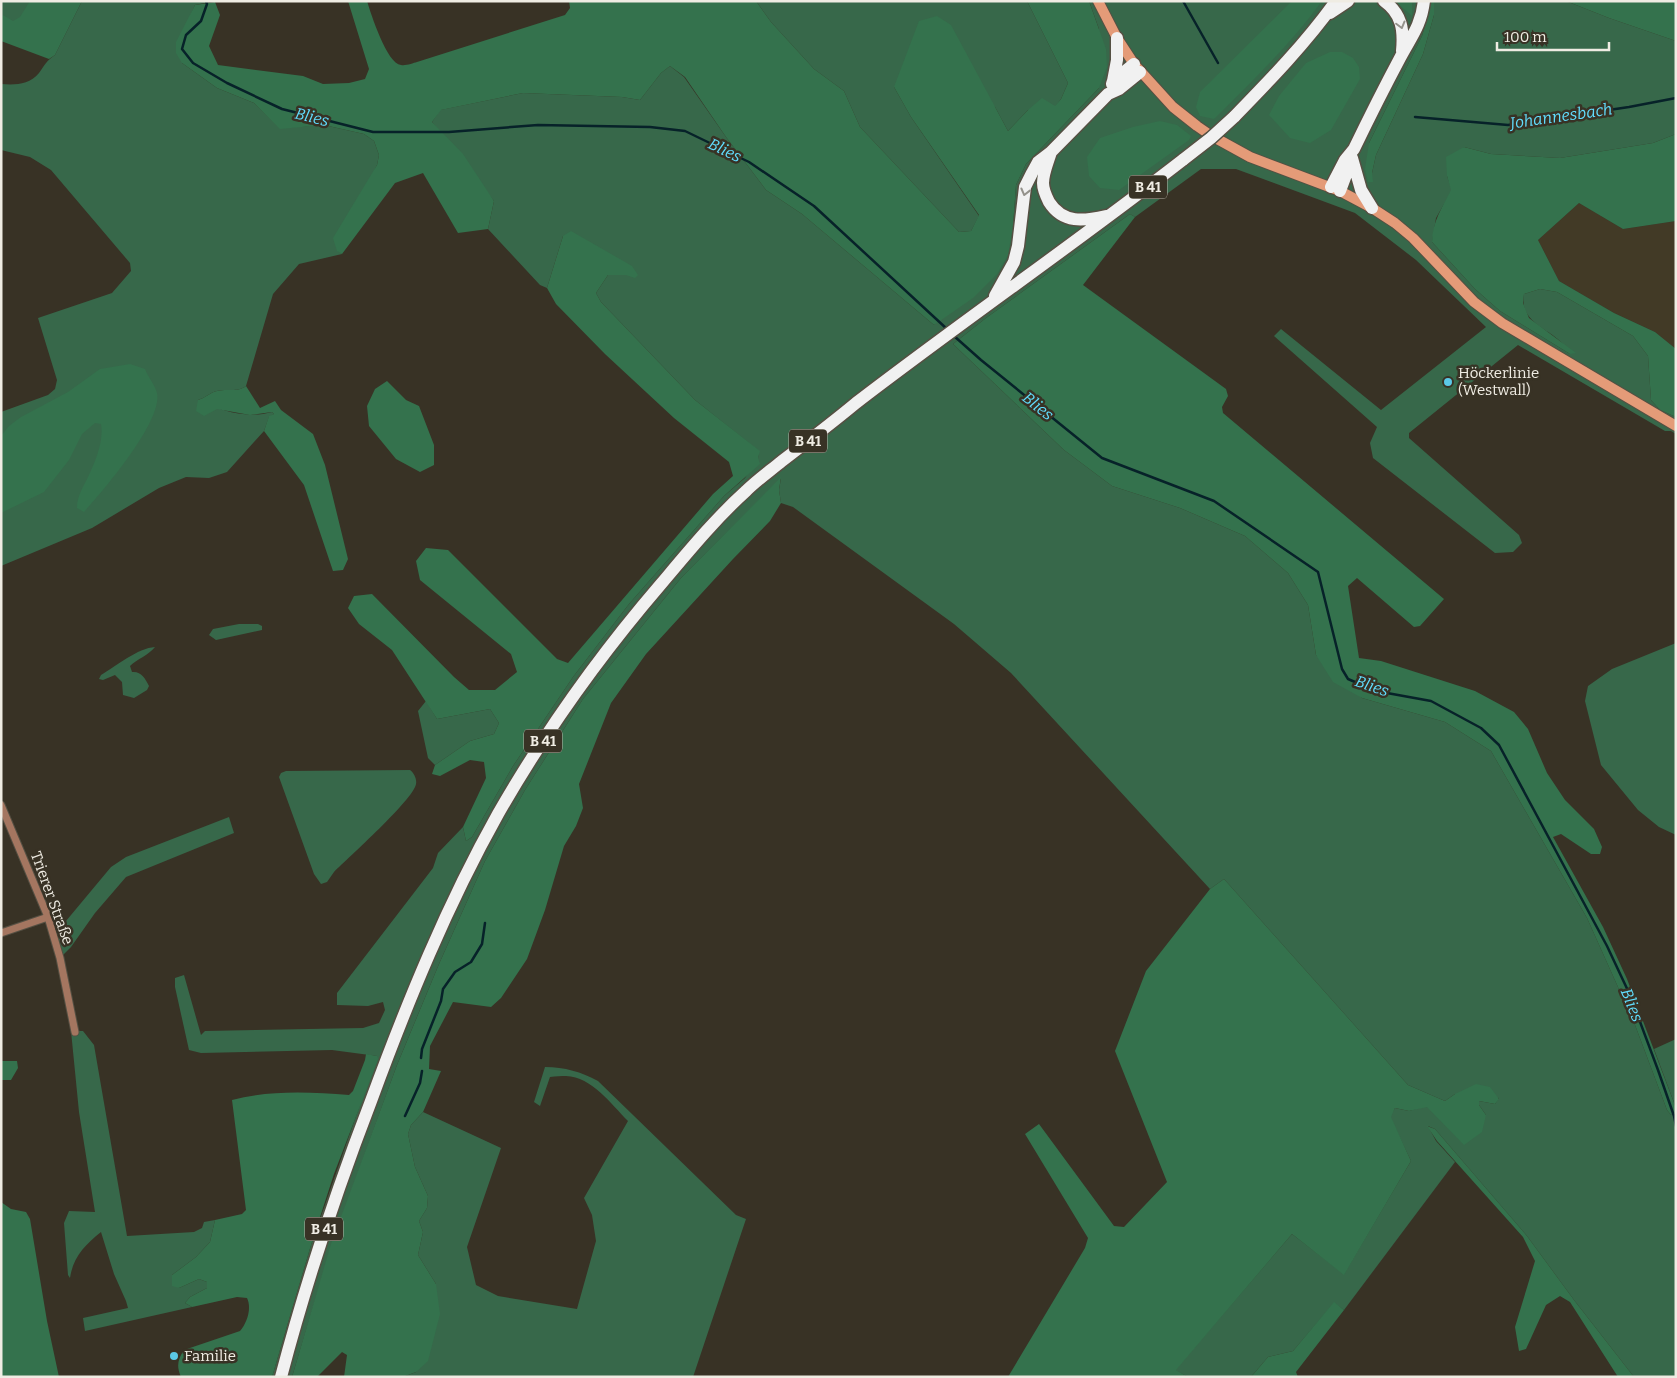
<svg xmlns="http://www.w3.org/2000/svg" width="1677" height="1378" font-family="Bitter,serif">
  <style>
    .built { fill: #423a26 }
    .green { fill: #37684a }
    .forest { fill: #34724d }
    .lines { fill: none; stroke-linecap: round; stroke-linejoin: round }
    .stream { stroke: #072229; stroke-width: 2.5 }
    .street-casing { stroke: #555043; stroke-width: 9 }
    .secondary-casing { stroke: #555043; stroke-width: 12 }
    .highway-casing { stroke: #555043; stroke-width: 15 }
    .street { stroke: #a47660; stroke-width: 7 }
    .secondary { stroke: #e49b78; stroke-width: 10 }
    .highway { stroke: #f1f1f1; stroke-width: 12 }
    .highway-bridge-casing { stroke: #555043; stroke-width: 15; stroke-linecap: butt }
    .highway-bridge { stroke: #f1f1f1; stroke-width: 12 }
    .oneway { stroke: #94928b }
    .poi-dot { fill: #5bc8e6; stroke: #383225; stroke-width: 2 }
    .labels { text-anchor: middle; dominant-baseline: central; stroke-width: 5; stroke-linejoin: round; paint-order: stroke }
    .shield { fill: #383225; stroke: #b8b4aa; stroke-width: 1 }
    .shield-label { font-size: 14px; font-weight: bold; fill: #efece3 }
    .poi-label { font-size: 15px; fill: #efece3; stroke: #383225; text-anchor: start }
    .street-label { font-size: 15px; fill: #efece3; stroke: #383225 }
    .water-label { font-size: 16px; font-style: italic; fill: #61ddfd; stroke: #383225 }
  </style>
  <rect width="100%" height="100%" fill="#383225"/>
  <path class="built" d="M1579,203L1623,229L1676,221V349L1655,332L1614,313L1559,281L1538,240Z"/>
  <path class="green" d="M1,1H49L1,33Z
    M82,1H215L195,5L187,23L182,63L217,88L254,103L280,128L324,125L364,134L374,141L379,155L377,165L337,250L342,254L299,264L273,294L246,386C237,393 228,388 217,391C211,392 205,398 198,400C221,411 247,419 272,412L274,414L269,417L264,431L227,472L209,478L186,477L159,488L92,528L1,566V412L48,395L55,389L57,380L38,318L112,293L131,271L130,263L51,170L30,157L1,150V84C15,85 29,85 39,73C44,66 47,60 55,55Z
    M756,1H1027L1068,83L1061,99L1055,107L1028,110L1008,131L995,107L894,87L911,117L979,216L971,231L959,232L860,127L844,91L814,69L771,22Z
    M1089,1H1430L1428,15L1422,36L1369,143L1372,182V173L1376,155L1423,54L1434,15V1H1566L1609,18L1676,41V134L1653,143L1560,158L1491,154L1464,147L1447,176L1452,190L1436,218L1432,242L1475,289L1500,311L1570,354C1559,329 1518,327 1524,294L1540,289L1557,292L1633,336L1648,356L1651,400L1660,410L1676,417V434L1671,431H1665L1518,345L1409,433V438L1519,535L1522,543L1513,552L1495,553L1373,458L1370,443L1377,427L1274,336L1281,329L1381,410L1486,327L1416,260L1355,213L1236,169H1201L1135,217L1130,214L986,318L953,344L1064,450L1112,486L1180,508L1245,536L1288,573L1308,605L1316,655L1362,698L1445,722L1491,751L1587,918L1635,1025L1667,1110L1671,1115L1676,1111V1377H1634L1574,1300L1527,1236L1435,1129L1428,1126L1436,1141L1455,1162L1344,1310L1334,1303L1293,1351L1268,1357L1251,1377H1188L1175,1370L1292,1234L1344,1274L1411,1161L1390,1117L1395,1108L1409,1111L1426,1106L1486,1115L1479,1105V1101L1495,1104L1499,1098L1455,1094L1445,1101L1408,1085L1224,879L1210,889L1011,673L954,624L793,507L781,503L779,490L781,478L681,578L583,699L525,790L485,861L439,964L397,1065L332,1244L292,1377H272L311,1245L377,1056L332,1050L201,1053L189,1050L175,987V978L184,975L201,1035L205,1031L363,1028L379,1023L385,1010L383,1002L368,1006L337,1005V993L433,868L438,853L463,827L466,841L472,837L513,766L573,677L629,604L724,496L745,478L758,458L759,451L695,400L601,302L596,293L608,275H626L563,236L547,288L540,285L488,229L494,201L432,122L440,110L523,93L622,97L640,100L661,73L670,66L684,77L726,137L766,190L802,214L934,325L1013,226L1016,185L1026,164L1099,88V29Z
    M239,624H258L262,626V630L216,640L209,635L213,629Z
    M1676,643V835L1659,827L1638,810L1601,765L1585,701L1588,686L1612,669Z
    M155,647C149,655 137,659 130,666L132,672C141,671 145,678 149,686L147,690L134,698L123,695L122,682L115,675L103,680L99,679L101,675C116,666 138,648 155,647Z
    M426,701L437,719L490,709L499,723L494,734L470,741L435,765L428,758L418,711Z
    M410,770C414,773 417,779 416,784C414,799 348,858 334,872L327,882L321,884L314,874L279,777L281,773L286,771Z
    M229,817L234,833L126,877L95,913L71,947L62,956L56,933L111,867L126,857Z
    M71,1031H83L94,1045L127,1236L194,1232L202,1228L204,1222L215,1220L210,1242L196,1257L172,1275L179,1288L199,1279L207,1282V1288L190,1297L185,1303L192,1307L85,1331L83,1318L128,1308L126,1301L114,1274L101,1232C85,1245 73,1257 70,1278L68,1275L64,1223L69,1211L95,1212L79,1112Z
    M1676,1039V1108L1654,1049Z
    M545,1067C565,1067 581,1072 598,1081L736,1215L746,1219L693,1377H403L416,1372L436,1284L418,1255L423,1232L419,1221L427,1208L428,1196L415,1167L408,1134L411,1125L423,1112L501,1148L467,1247L476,1285L498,1296L577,1309L596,1241L592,1215L584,1198L628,1121C611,1104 592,1077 566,1076C561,1076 556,1076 550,1077L540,1106L534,1102Z"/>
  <path class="forest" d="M30,1H82L55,55L49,59L1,41V14L13,21L20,17Z
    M348,1H367C371,14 387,64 401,65C406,66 413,63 417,62L565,15L570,8L569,1H756L771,22L814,69L844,91L860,127L959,232L971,231L979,215L911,117L894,87L919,21L937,16L951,25L1008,131L1028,110L1042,98L1055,106L1061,99L1068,83L1027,1H1089L1106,49L1107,67L1099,88L1026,164L1016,185L1013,226L1008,255L997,274L973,298L934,325L802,214L766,190L726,137L685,77L670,66L661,73L640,100L622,97L523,93L441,110L432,122L463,154L494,201L488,229L458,233L423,173L395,183L342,254L337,251L333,238L377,165L379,155L374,141L364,134L324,125L280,129L254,103L217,88L182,63L176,53V42L195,5L215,2L220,15L209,46L218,65L303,76L323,84L349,83L365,79L369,69Z
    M1292,1H1322C1291,44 1252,81 1214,119L1200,116L1196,107L1200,92Z
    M1395,1H1412V16Z
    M1430,1H1434V15L1423,54L1376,155L1372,173L1373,182H1368L1365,169L1369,143L1422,36L1428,15Z
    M1566,1H1676V41L1609,18Z
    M1330,52H1342L1353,58L1359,67L1360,79L1331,130L1310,143L1290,138L1269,115L1279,96L1306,63Z
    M1160,121L1177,125L1191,136L1189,140L1119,190L1100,188L1089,176L1087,157L1100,138L1133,127Z
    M1676,134V221L1623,229L1579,203L1538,240L1559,281L1614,313L1655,332L1676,349V417L1660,410L1651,400L1648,356L1633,336L1557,292L1540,289L1524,294L1523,303L1529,318L1576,353L1570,354L1500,311L1475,289L1432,242C1432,222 1443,206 1451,190L1447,176L1446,157L1464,147L1491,154L1560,158L1653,143Z
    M1130,214L1135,217L1083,285L1226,389L1228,396L1222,407L1223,413L1444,599L1420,626L1414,627L1357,578L1348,586L1359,658L1381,661L1475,691L1514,712L1528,729L1547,773L1565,800L1594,829L1602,847L1600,854H1591L1561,834L1553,837L1603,927L1627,979L1676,1108V1111L1671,1115L1667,1110L1635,1025L1587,918L1491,751L1445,722L1362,698L1333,682L1316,655L1308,605L1288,573L1245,536L1180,508L1112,486L1064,450L953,344L986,318Z
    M571,231L632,266L638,275L635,278L626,275H608L596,293L601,302L695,400L760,451L758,458L760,464L724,496L629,604L573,677L513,766L472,837L466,841L463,827L486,778L484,762L470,760L440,776L432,774L435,765L470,741L494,734L499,723L490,709L437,719L392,650L359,624L348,608L354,596L372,594L454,677L469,690H495L517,672L511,654L420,580L416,561L426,548L448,550L557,659L568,663L713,494L733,476L729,462L674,418L605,354L556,304L547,288L563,236Z
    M130,364L145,369C148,377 155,385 157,393C163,421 103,491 84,512L77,508C77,495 84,486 89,475C96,460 104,440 101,424L95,423L82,434L69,460L44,492L1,513V436L9,426L21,417L68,392L100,369Z
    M387,381L406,400L419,406L434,445V465L420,472L396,459L369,426L367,406L375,389Z
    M246,386L260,408L275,401L281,410L313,434L325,465L348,559L343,570L333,571L304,485L264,431L269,416L274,414L272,412L250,415L217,409L204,416L196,411L198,400C205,398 211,392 217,391C228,388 237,393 246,386Z
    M781,477L779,490L781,503L770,521L733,559L646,654L611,703L579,784L583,808L576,826L564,846L545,910L527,959L501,998L491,1007L453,1002L430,1046L429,1069L441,1071L423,1112L411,1125L408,1134L415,1167L428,1196L427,1208L419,1221L423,1232L418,1255L436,1284L440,1314L428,1361L416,1372L403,1377H344L347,1355L342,1352L317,1377H292L331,1244L397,1065L439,964L485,861L525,790L583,699L681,578Z
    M1224,879L1408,1085L1445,1101L1455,1094L1476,1084L1490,1087L1499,1099L1495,1104L1479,1101V1105L1486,1115L1482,1132L1464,1145L1427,1107L1409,1111L1395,1108L1391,1117L1411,1161L1344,1275L1292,1234L1176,1370L1188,1377H1008L1085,1248L1088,1238L1025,1134L1039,1124L1114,1226L1124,1227L1167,1182L1115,1051L1146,971L1210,889Z
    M366,1054L377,1056L378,1059L334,1174L311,1245L272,1377H181C176,1366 178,1359 184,1350L240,1331C247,1323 252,1308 247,1298L237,1297L192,1307L185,1303L190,1297L207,1288V1282L199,1279L179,1288L172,1286V1275L196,1257L210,1242L215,1220L242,1214L246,1210L232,1100C270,1090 310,1092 349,1095L353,1091L365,1060Z
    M1,1061H17L18,1068L11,1080H1Z
    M1427,1126L1435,1129L1527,1236L1574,1300L1634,1377H1618L1570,1302L1560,1296L1546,1305L1526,1349L1519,1351L1515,1327L1535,1261L1523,1237L1437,1141Z
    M1,1202L11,1209L26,1212L30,1219L47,1321L59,1377H1Z
    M1334,1302L1344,1310L1296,1372L1298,1377H1251L1268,1357L1293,1351Z"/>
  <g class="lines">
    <path class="stream" d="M206,1L207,4L201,21L186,35L182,49L193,63L227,83L282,109L373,132H449L538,125L650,127L685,131L749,162L814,206L947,329
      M1183,1L1218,63
      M1415,117L1508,125L1629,107L1676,98
      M954,336L981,360L1102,458L1214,501L1318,572L1342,669L1348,679L1376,691L1431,701L1481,728L1499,745L1607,946L1630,995L1658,1070L1674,1116L1676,1126
      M421,1058L422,1049L441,1001L443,989L455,972L471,962L482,944L485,923
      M405,1116L420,1083L422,1071"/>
    <g class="street-casing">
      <path id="street" d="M1,805L48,917L60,958L75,1032
        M1,933L48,917"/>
    </g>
    <g class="secondary-casing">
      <path id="secondary" d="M1098,1L1117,38L1134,64L1173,107L1197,126L1210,135L1250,157L1340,191L1372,208L1395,223L1413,238L1474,302L1502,323L1676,426"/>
    </g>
    <g class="highway-casing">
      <path id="highway" d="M1384,1C1402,14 1404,30 1402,51
        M1330,13L1348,1
        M1113,81L1117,60V38
        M1112,84L1113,81L1134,64
        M1234,117C1270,80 1306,43 1336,1
        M1051,152C1048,162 1043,173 1043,183C1043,190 1046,196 1049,202C1063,224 1084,221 1106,216
        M1352,158L1361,190L1372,208
        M1331,187L1345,160L1354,149C1369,118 1384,88 1400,58C1411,37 1421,26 1424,1
        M1340,191L1349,167
        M995,296L1014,262L1018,246L1025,187L1032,173L1038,162L1051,152L1108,94L1119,89L1140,72
        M281,1377C306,1282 336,1192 371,1101C407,1003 447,905 498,814C545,732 600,655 661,584C688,552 715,519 746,491C757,480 770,471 782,461C807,442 832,423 856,403C964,320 1076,243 1184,159"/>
    </g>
    <use href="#street" class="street"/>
    <use href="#secondary" class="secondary"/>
    <use href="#highway" class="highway"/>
    <g class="highway-bridge-casing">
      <path id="highway-bridge" d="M1184,159L1211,138L1234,117"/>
    </g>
    <use href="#highway-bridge" class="highway-bridge"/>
  </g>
  <defs><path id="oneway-chevron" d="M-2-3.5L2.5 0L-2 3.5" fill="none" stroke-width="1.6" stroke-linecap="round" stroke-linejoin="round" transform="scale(1.25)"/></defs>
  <g class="oneway">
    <use href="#oneway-chevron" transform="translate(1401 25) rotate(75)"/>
    <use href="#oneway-chevron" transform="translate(1025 192) rotate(104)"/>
  </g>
  <g class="poi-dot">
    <circle cx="1448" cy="382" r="5"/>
    <circle cx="174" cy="1356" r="5"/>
  </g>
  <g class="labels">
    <g class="shield">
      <rect x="1129" y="175.5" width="38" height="23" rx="4"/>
      <rect x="789" y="429.5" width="38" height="23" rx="4"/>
      <rect x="524" y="729.5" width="38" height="23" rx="4"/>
      <rect x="305" y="1217.5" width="38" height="23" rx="4"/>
    </g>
    <g class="shield-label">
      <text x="1148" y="187">B 41</text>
      <text x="808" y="441">B 41</text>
      <text x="543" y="741">B 41</text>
      <text x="324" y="1229">B 41</text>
    </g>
    <g class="poi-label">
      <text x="1458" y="373">Höckerlinie<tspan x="1458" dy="17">(Westwall)</tspan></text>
      <text x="184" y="1356">Familie</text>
    </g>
    <g class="street-label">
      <text transform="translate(52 898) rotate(70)">Trierer Straße</text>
    </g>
    <g class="water-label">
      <text transform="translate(1561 116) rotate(-8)">Johannesbach</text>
      <text transform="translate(312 117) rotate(14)">Blies</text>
      <text transform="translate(725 150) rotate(26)">Blies</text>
      <text transform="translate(1038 406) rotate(39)">Blies</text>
      <text transform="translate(1372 686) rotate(19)">Blies</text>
      <text transform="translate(1632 1005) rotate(68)">Blies</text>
    </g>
  </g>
  <rect width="1677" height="1378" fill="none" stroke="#efece3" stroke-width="5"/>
  <path d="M1497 42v8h112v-8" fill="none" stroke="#efece3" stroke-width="2.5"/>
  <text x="1504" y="42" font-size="15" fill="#efece3" stroke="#383225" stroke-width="4" paint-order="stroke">100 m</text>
</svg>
